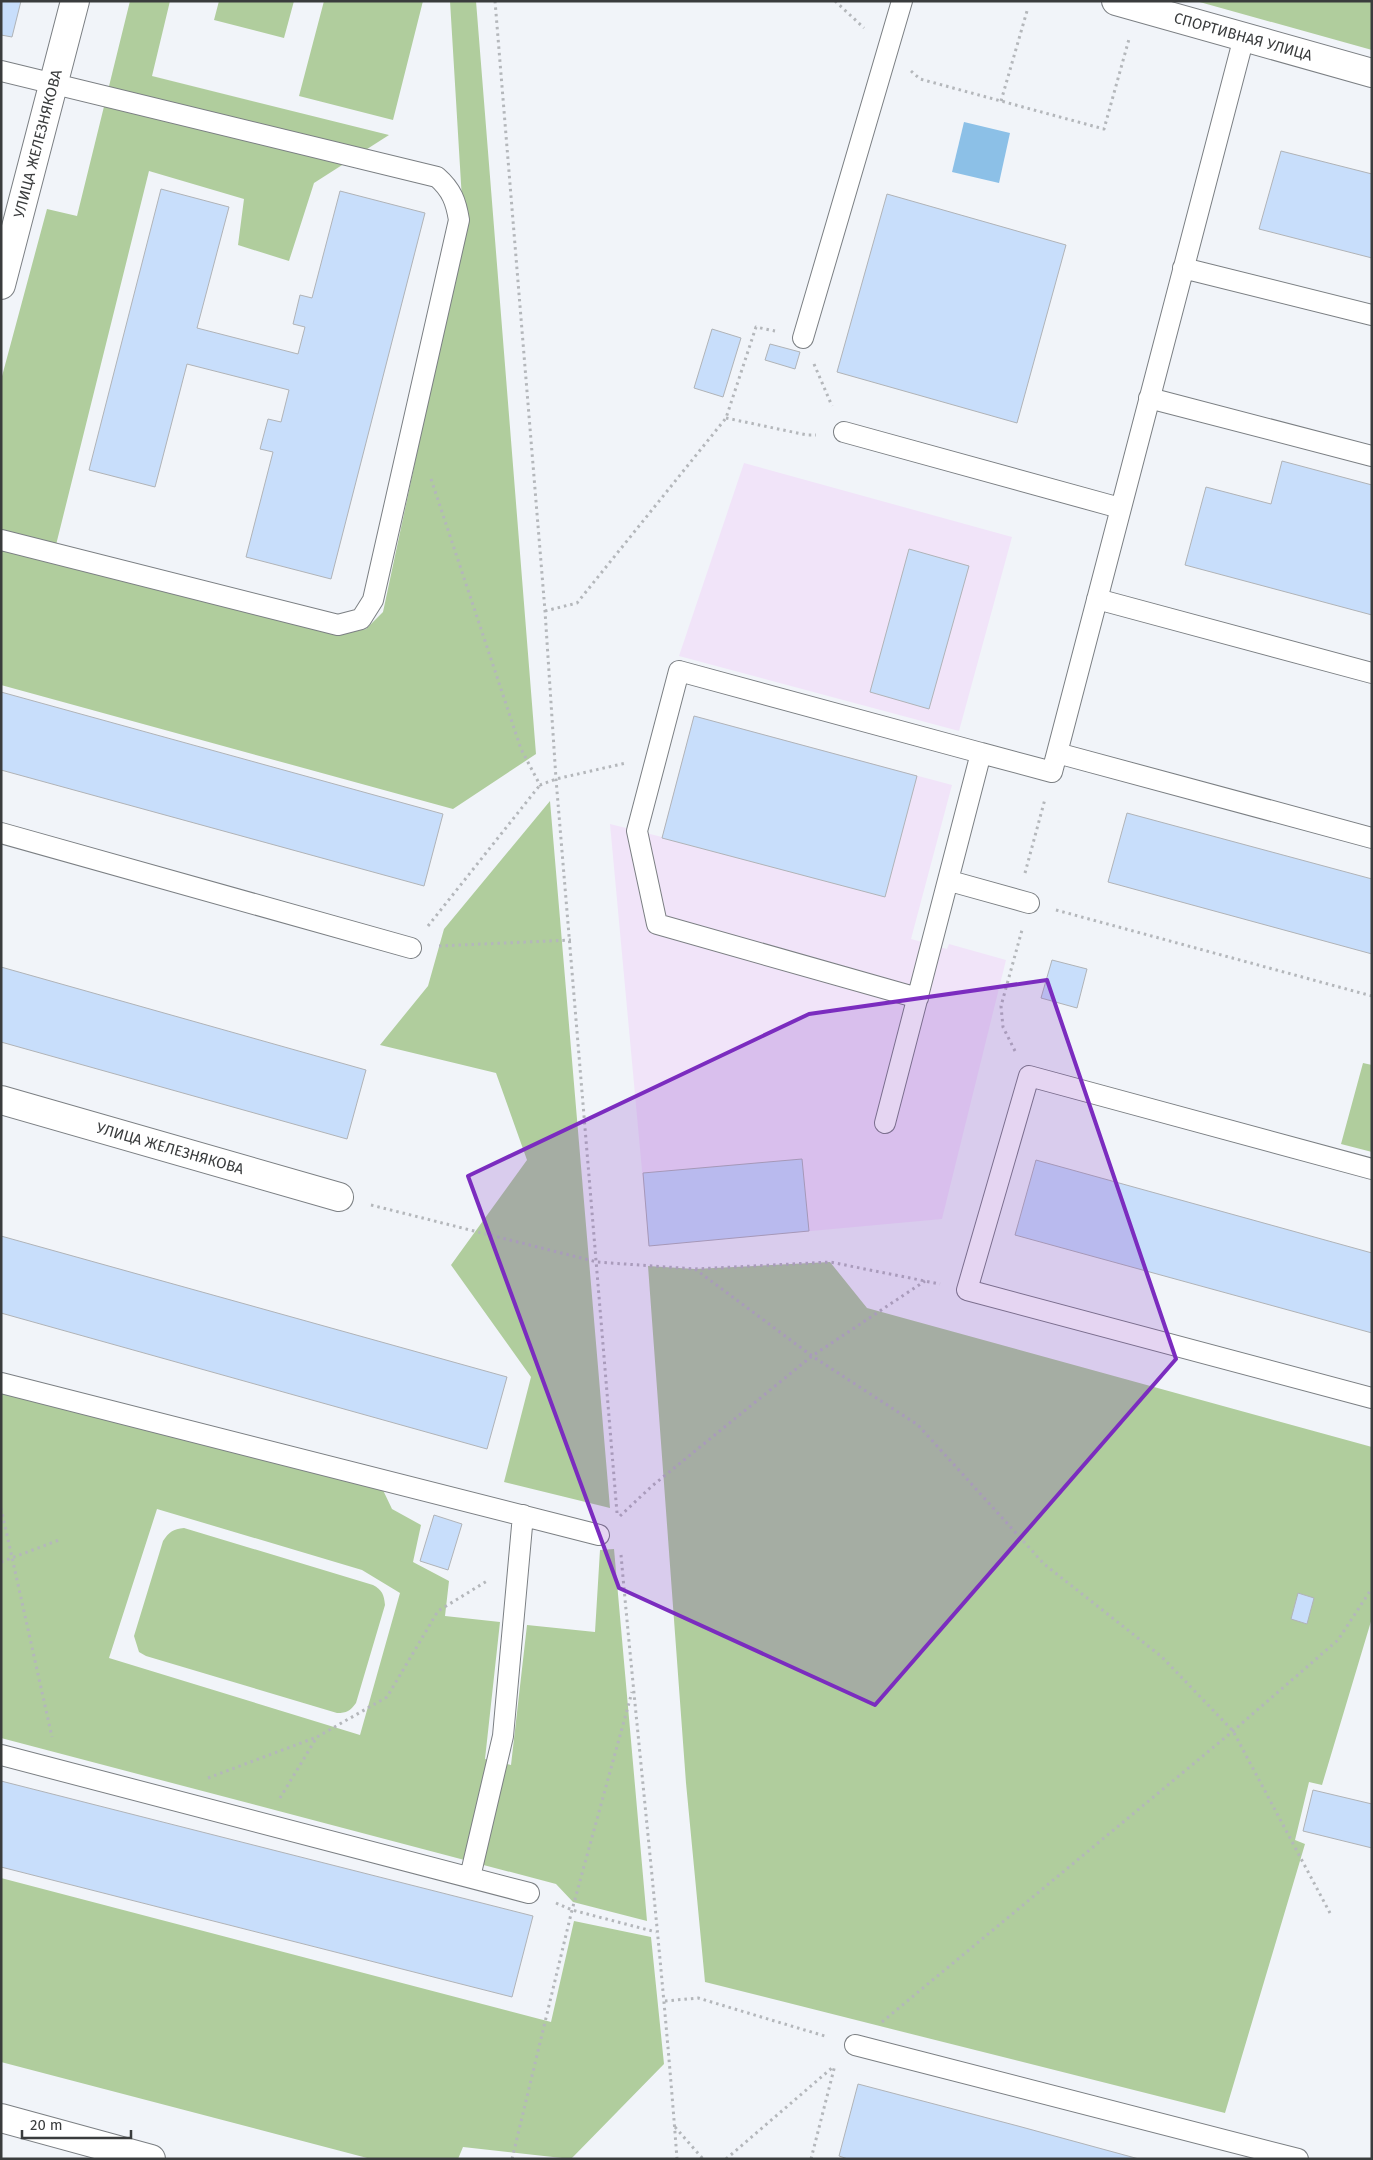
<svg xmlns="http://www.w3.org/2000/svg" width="1373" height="2160" font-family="'Fira Sans',sans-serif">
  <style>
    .industrial { fill: #f1e4f9 }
    .green { fill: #b0cd9d; fill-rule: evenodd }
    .water { fill: #8cc0e7 }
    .building { fill: #c8defb; stroke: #b0b3b7 }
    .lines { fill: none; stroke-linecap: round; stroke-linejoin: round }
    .service-casing { stroke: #7b7f83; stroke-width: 22 }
    .minor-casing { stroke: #7b7f83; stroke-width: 30 }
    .tertiary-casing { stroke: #7b7f83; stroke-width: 30 }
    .secondary-casing { stroke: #7b7f83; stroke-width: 30 }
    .path { stroke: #b4b7bb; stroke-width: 3; stroke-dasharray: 2.5 4; stroke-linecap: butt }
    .service { stroke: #fff; stroke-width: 20 }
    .minor { stroke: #fff; stroke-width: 28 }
    .tertiary { stroke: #fff; stroke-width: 28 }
    .secondary { stroke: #fff; stroke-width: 28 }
    .marked { fill: #7b2cbf; fill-opacity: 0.2; stroke: #7b2cbf; stroke-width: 4; stroke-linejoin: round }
    .labels { text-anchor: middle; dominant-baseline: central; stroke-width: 5; stroke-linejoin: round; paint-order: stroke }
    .street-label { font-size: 15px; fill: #3a3c3d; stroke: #fff }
  </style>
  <rect width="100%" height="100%" fill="#f1f4f9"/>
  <path class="industrial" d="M744,463L1012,537L959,731L679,656Z
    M694,716L952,785L911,939L947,949L949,944L1006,960L942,1219L649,1246L610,824L662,837Z"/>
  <path class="green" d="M130,1H170L152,76L389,135L314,183L289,261L238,245L244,199L149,171L52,561L340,634L366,629L383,612L464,233L450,1H476L536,754L453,809L1,685V380L47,209L77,216Z
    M219,1H294L284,38L214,20Z
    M324,1H423L393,120L299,96Z
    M1196,1H1372V50Z
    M550,801L610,1508L504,1482L531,1377L451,1265L527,1160L496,1073L380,1045L428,986L444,929Z
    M1363,1063L1372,1065V1152L1341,1144Z
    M830,1262L867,1308L1372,1447V1618L1322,1785L1309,1782L1295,1840L1305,1844L1225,2113L705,1982L686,1783L648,1266L695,1269Z
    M1,1390L382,1488L392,1509L421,1525L413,1562L449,1581L445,1616L500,1622L485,1759L511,1765L527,1625L595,1632L600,1550L614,1549L647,1921L573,1902L556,1884L1,1738ZM157,1509L362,1570L400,1593L360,1735L109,1658Z
    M184,1528L373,1585C382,1590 384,1594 385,1605L356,1703C350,1711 347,1713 337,1713L146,1656L139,1652L134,1636L163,1541C169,1532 173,1529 184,1528Z
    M1,1878L551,2022L574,1921L651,1937L664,2064L571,2159L463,2147L458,2159H371L1,2062Z"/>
  <path class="water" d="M964,122L1010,133L999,183L952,172Z"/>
  <path class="building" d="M1,1H21L12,37L1,35Z
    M1281,151L1372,174V258L1259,229Z
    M161,189L229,207L197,328L298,354L305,327L293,324L300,295L312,298L340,191L425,213L331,579L246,557L273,452L260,449L268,419L281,422L289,390L187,364L155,487L89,470Z
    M887,194L1066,245L1017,423L837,372Z
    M712,329L741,338L723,397L694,388Z
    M770,344L800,352L795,369L765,360Z
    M1282,461L1372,485V615L1185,565L1206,487L1271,504Z
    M909,549L969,566L929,709L870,692Z
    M1,692L443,814L424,886L1,770Z
    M694,716L917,776L885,897L662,838Z
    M1127,813L1372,879V954L1108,882Z
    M1052,960L1087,969L1077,1008L1041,998Z
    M1,967L366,1070L347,1139L1,1042Z
    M802,1159L809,1231L649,1246L643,1173Z
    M1036,1160L1372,1253V1333L1015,1235Z
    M1,1236L507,1377L487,1449L1,1313Z
    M434,1515L462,1524L448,1570L420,1561Z
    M1298,1593L1314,1598L1307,1624L1291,1619Z
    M1,1781L533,1916L512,1997L1,1867Z
    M1313,1790L1372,1804V1848L1303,1831Z
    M858,2084L1018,2126L1139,2159H848L839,2156Z"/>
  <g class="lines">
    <g class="service-casing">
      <path id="service" d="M1244,37L1057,753L1372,838
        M1,71L437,177C452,190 456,202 459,220L373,600L361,619L338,625L1,540
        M1183,268L1372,315
        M803,338L902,1
        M1149,398L1372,456
        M844,432L1120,508
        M1097,599L1372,673
        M1,833L411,948
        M950,881L1029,903
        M918,998L657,924L637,831L679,671L981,753
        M885,1123L981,753L1052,772L1057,753
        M1372,1169L1029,1076L967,1290L1372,1398
        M1,1383L599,1535
        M1,1755L529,1893
        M470,1877L503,1736L523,1515
        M855,2045L1298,2159"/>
    </g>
    <g class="minor-casing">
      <g id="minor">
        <path id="s1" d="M1,285L75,1"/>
        <path id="s2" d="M1,1100L339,1197"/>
      </g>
    </g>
    <g class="tertiary-casing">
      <g id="tertiary">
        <path id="s3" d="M1116,1L1372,73"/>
      </g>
    </g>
    <g class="secondary-casing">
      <path id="secondary" d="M1,2118L151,2159"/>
    </g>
    <path class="path" d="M495,1L545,611L556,779L617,1513
      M835,1L864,28
      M911,71L920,79L1104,129L1129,39
      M1001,101L1027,11
      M814,364L832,406
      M726,418L807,435H816
      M431,479L521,749L540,785L556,779L626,763
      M545,611L577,603L726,418L756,327L775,331
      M1025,873L1045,799
      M1056,910L1372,996
      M428,926L540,785
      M439,946L571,940
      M1015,1051L1003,1027L1001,1006L1022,930
      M371,1205L597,1262L695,1269L830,1262L940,1284
      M695,1269L812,1356L918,1425L1044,1564L1162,1657L1233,1731L1330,1913
      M1,1508L52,1737
      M620,1516L652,1486L812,1356L925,1281
      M621,1555C639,1756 662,1957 677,2159
      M1,1562L59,1540
      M208,1778L317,1737
      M280,1798L317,1737L387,1697L438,1611L487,1581
      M556,1903L572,1910L656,1932
      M665,2001L698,1998L828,2037
      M882,2022L1233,1731L1338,1640L1372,1588
      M675,2127L703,2159
      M512,2159L572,1910L632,1692
      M726,2159L833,2067
      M811,2159L835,2065"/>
    <use href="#service" class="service"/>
    <use href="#minor" class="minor"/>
    <use href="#tertiary" class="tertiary"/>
    <use href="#secondary" class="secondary"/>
  </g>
  <path class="marked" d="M1047,980L1176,1359L875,1705L619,1588L468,1176L809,1014Z"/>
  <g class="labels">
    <g class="street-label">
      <text stroke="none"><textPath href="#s3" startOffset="132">СПОРТИВНАЯ УЛИЦА</textPath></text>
      <text stroke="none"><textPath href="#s1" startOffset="146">УЛИЦА ЖЕЛЕЗНЯКОВА</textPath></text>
      <text stroke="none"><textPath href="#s2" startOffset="176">УЛИЦА ЖЕЛЕЗНЯКОВА</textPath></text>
    </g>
  </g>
  <rect width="1373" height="2160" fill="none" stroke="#3a3c3d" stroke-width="5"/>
  <path d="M22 2130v8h109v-8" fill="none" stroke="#3a3c3d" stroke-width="2.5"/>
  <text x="30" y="2130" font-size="15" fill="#3a3c3d" stroke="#ffffff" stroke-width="4" paint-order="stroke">20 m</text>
</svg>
